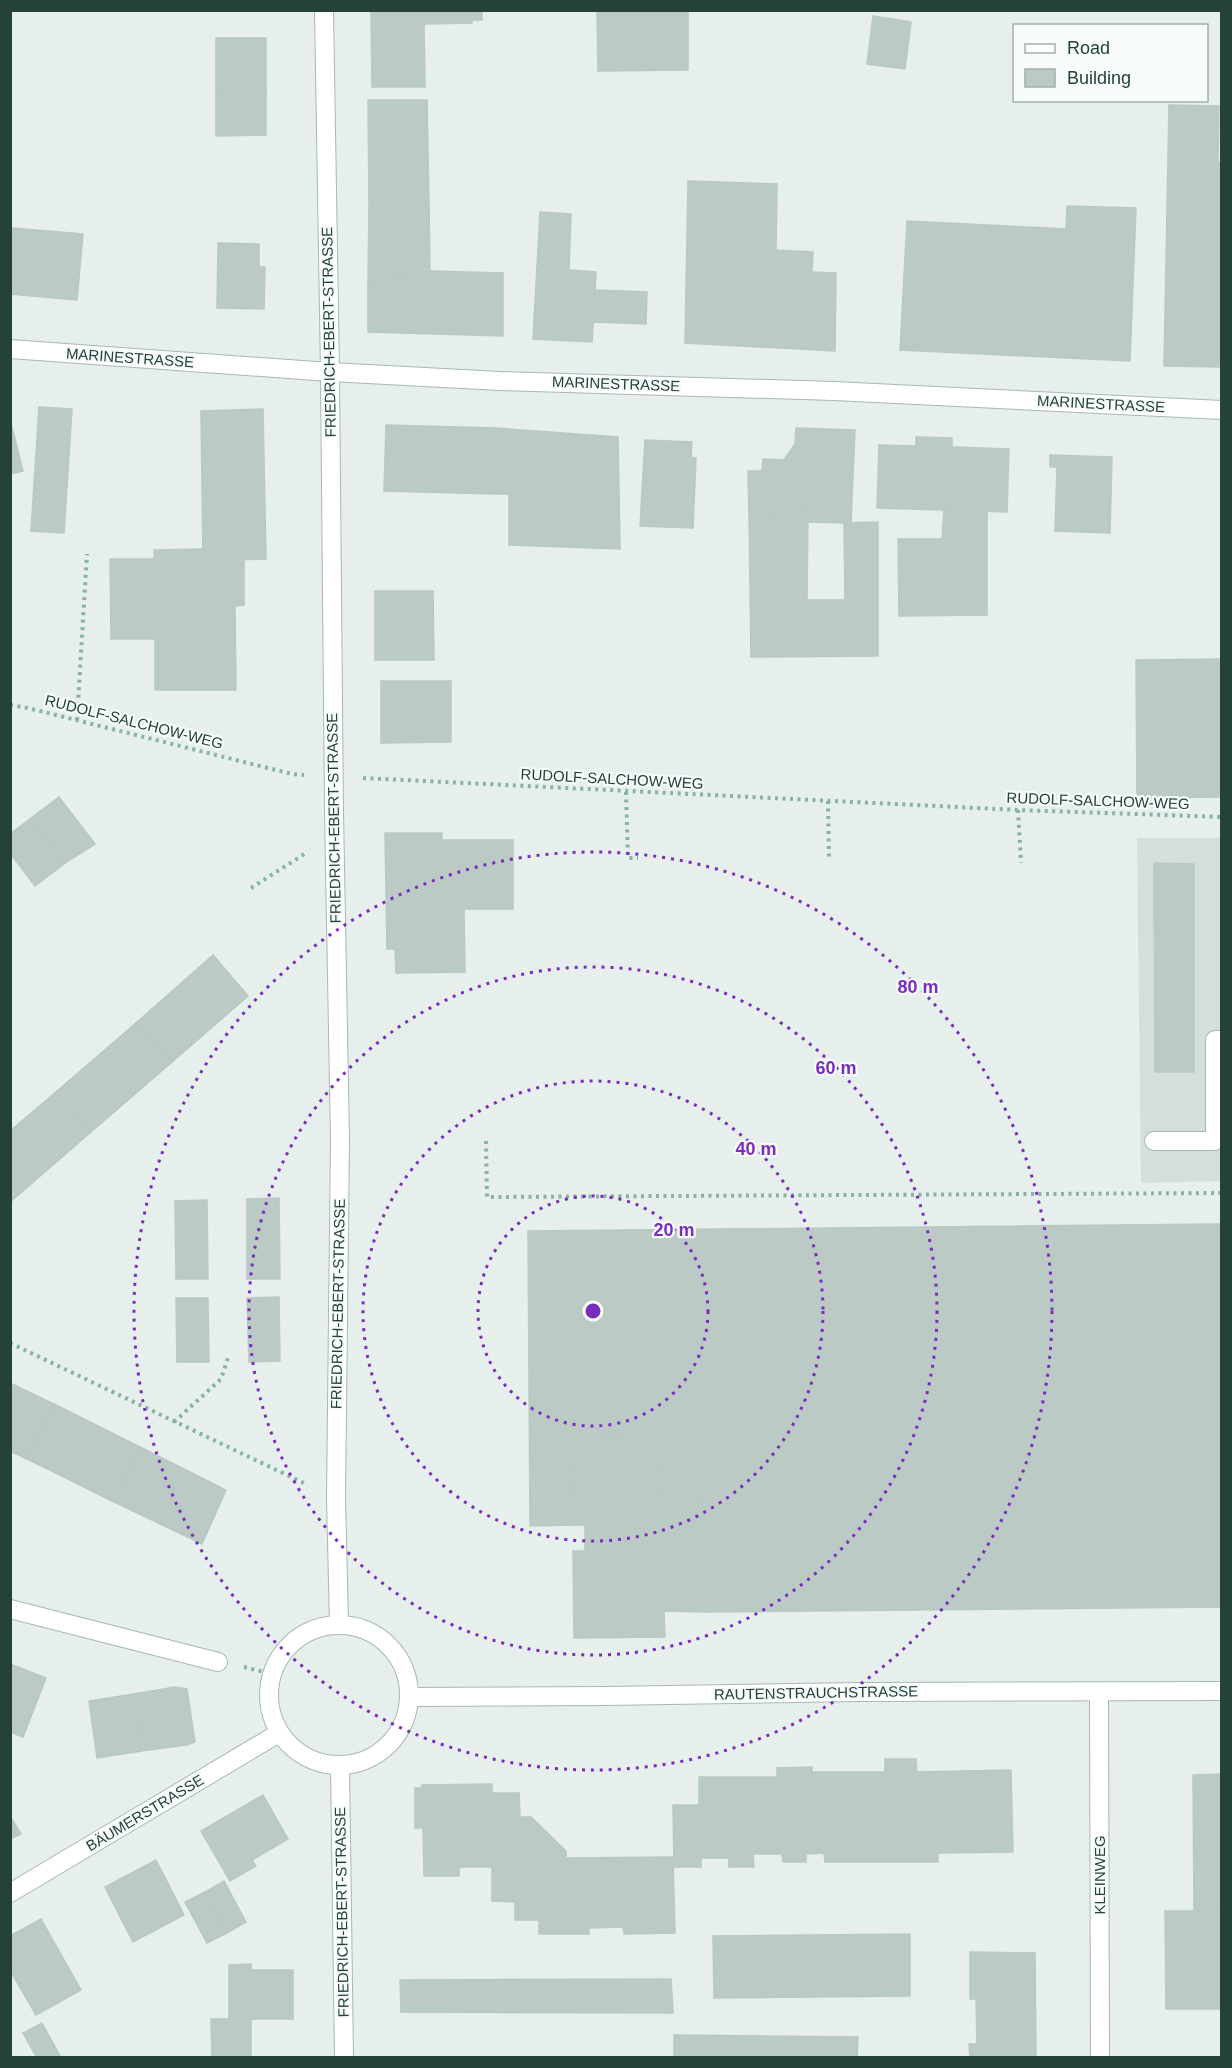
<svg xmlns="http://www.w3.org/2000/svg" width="1232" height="2068" font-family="Helvetica,sans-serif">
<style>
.built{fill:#d4dfda}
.building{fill:#bbcac4;stroke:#b8c9c2;stroke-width:1.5}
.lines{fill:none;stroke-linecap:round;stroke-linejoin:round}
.pedestrian-casing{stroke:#a8b8b2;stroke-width:20}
.minor-casing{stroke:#a8b8b2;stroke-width:20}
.path{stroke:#86b3a5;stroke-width:4;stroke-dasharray:3 4.5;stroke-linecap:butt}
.pedestrian{stroke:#fff;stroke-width:18}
.minor{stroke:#fff;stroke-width:18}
.ring{fill:none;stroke:#7b2cbf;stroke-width:3;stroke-dasharray:3 6}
.labels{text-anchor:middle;stroke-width:4.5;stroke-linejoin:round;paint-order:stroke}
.street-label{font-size:15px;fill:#24423a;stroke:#f7fbf9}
.centre{fill:#7b2cbf;stroke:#f7fbf9;stroke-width:3}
.ring-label{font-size:18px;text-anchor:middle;font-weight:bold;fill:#7b2cbf;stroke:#f7fbf9;stroke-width:4.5;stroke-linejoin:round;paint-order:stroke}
</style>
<rect width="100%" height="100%" fill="#e6efeb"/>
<!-- built -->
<path class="built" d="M1137,838H1221V1181L1141,1183Z"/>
<!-- building -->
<g class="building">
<path d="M371,10H482V20H472V23L424,24L425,87H372Z"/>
<path d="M597,10H688V70L598,71Z"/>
<path d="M873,16L911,22L905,69L867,64Z"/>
<rect x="216" y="38" width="50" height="51"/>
<path d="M216,89H266V135L216,136Z"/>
<path d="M368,100H427L429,204H369Z"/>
<path d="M1169,105L1219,106L1218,162H1222V367L1164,366Z"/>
<path d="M688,181L777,184L776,250L813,252L812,272L836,273L835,351L685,343Z"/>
<path d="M369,204H429L430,271L368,283Z"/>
<path d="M1067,206L1136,208L1130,361L900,350L907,221L1066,229Z"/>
<path d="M540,212L571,214L569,270L596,272L592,342L533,339Z"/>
<path d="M12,228L83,234L77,300L10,294Z"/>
<path d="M218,243L259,244V267H265L264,309L217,308Z"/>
<path d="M430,271L503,273V336L368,332V283Z"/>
<path d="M594,290L647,292L646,324L593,322Z"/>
<path d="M39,407L72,409L64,533L31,531Z"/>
<path d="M263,409L266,559L203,561L201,411Z"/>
<path d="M10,419L23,471L10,474Z"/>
<path d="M386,425L495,428L496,494L384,491Z"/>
<path d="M495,428L618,437L620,549L509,545V494H496Z"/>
<path d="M796,428L855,430L851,523L807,522L808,509L796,508L797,516L749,515L748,471H762L763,459L784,460L795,444Z"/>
<path d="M916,437L952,438V447L1009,449L1007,512L877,508L879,445L916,446Z"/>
<path d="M645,440L692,442L691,457L696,458L693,528L640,526Z"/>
<path d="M1050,455L1112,457L1110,533L1055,531L1057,467H1050Z"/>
<path d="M796,508L808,509L807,600H845L844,523L878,522V656L751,657L749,515L797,516Z"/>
<path d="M944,510L987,511V615L899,616L898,539H942Z"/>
<path d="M203,549V561H244V605L235,606L236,690H155V639H111L110,559H154V550Z"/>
<path d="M375,591H433L434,660H375Z"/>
<path d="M1222,659V797L1137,798L1136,660Z"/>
<path d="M381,681H451V742L381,743Z"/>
<path d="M59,797L95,844L65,863L30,819Z"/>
<path d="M30,819L65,863L35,886L10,853V834Z"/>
<path d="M385,833H442V840H513V909H464L465,972L396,973L395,949H387Z"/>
<path d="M1154,863L1194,864V1072H1155Z"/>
<path d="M213,955L248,996L172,1062L136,1023Z"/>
<path d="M136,1023L172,1062L91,1132L57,1091Z"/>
<path d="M57,1091L91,1132L10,1202V1131Z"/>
<path d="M279,1198L280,1279H247V1199Z"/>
<path d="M207,1200L208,1279H176L175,1201Z"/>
<path d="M1222,1224V1607L704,1612L703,1496H660L659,1437L571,1438L572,1525L530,1526L528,1231Z"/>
<path d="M279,1297L280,1361L249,1362L247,1298Z"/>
<path d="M176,1298H208L209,1362H177Z"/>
<path d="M10,1383L54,1404L27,1459L10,1451Z"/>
<path d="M54,1404L140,1447L114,1502L27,1459Z"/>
<path d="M659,1437L660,1496H703L704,1612L664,1611L665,1637L574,1638L573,1551H585V1525H572L571,1438Z"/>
<path d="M140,1447L226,1490L202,1544L114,1502Z"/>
<path d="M10,1664L46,1678L23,1737L10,1732Z"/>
<path d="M175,1687L187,1689L195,1742L187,1745L141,1751L133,1694Z"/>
<path d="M133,1694L141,1751L97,1758L89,1701Z"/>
<path d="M885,1759H916L917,1772L1011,1770L1013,1852L938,1853V1862H825L824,1853L806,1854V1862H783L782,1854H753L754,1867H729V1858H701V1867H674L673,1805H699V1777H777V1768L812,1767V1772H885Z"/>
<path d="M1222,1774V1911H1194L1193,1775Z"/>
<path d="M492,1784V1793H519L520,1817H531L566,1851V1858L673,1857L675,1933L624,1934L623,1927L589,1928V1934H539V1920H515V1902L492,1901V1867H459V1876H424L423,1828H415V1788H422V1785Z"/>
<path d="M263,1795L288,1839L252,1860L256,1866L230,1881L201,1831Z"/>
<path d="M10,1816L21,1834L10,1839Z"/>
<path d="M156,1860L184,1915L133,1942L105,1887Z"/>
<path d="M224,1881L246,1922L227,1933L205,1892Z"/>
<path d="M205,1892L227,1933L207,1943L185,1902Z"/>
<path d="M1165,1911H1222V2009H1166Z"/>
<path d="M41,1919L81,1990L36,2015L10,1970V1936Z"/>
<path d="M910,1934V1996L714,1998L713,1936Z"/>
<path d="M970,1952L1035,1953L1036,2058H970L969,2044H977L976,1999H970Z"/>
<path d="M251,1964V1970H293V2019H229V1965Z"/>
<path d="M671,1979L673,2013L401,2012L400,1980Z"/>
<path d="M211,2019H251V2058H212Z"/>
<path d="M42,2023L61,2058H37L23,2033Z"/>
<path d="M674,2035L858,2037L857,2058H674Z"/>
</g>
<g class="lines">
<defs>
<path id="pedestrian" d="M1154,1141H1215V1040H1222"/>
<g id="minor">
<path d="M324,10L330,372L334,812L340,1140L336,1498L339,1625"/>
<path d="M10,349L330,372L500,381L834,391L1222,410"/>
<path d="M10,1609L218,1662"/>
<circle cx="339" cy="1695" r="70"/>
<path d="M1099,1692L1100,2058"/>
<path d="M410,1697L606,1696L861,1692L1222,1691"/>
<path d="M340,1767L344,2058"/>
<path d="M10,1893L279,1733"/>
</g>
</defs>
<!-- pedestrian casing -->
<use href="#pedestrian" class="pedestrian-casing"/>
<!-- minor casing -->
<use href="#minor" class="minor-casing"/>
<!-- path -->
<g class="path">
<path d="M10,705L28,708L292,774L304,775"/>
<path d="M77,720L87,554"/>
<path d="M363,778L1018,810L1222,817"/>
<path d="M626,792L628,858H638"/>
<path d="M828,801L829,858"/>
<path d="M1018,810L1021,863"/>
<path d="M251,888L306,853"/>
<path d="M486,1141L487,1197L1222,1193"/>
<path d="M10,1343L308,1485"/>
<path d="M174,1422L221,1379L228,1358"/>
<path d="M244,1667L272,1674"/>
</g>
<!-- pedestrian -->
<use href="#pedestrian" class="pedestrian"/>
<!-- minor -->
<use href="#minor" class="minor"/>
</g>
<!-- distance rings -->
<g class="ring">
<circle cx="593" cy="1311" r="115"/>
<circle cx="593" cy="1311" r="230"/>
<circle cx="593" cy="1311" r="344"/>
<circle cx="593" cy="1311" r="459"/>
</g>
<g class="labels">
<!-- street labels -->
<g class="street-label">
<text transform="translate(329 332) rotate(-91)" y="5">FRIEDRICH-EBERT-STRASSE</text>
<text transform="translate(130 358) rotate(4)" y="5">MARINESTRASSE</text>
<text transform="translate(616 384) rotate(2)" y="5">MARINESTRASSE</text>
<text transform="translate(1101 404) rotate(3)" y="5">MARINESTRASSE</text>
<text transform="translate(134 722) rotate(14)" y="5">RUDOLF-SALCHOW-WEG</text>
<text transform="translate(612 779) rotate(3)" y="5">RUDOLF-SALCHOW-WEG</text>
<text transform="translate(1098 801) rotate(2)" y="5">RUDOLF-SALCHOW-WEG</text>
<text transform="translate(334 818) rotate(-91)" y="5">FRIEDRICH-EBERT-STRASSE</text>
<text transform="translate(338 1304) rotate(-89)" y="5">FRIEDRICH-EBERT-STRASSE</text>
<text transform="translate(816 1693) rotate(-1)" y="5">RAUTENSTRAUCHSTRASSE</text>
<text transform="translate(145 1813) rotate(-31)" y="5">BÄUMERSTRASSE</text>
<text transform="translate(1100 1875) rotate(-90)" y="5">KLEINWEG</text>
<text transform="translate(342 1912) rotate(-91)" y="5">FRIEDRICH-EBERT-STRASSE</text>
</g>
</g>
<circle cx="593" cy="1311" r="9" class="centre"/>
<g class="ring-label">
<text x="918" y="993">80 m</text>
<text x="836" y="1074">60 m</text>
<text x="756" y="1155">40 m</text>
<text x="674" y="1236">20 m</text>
</g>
<!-- border -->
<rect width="1232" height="2068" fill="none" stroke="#24423a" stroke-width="24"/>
<!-- legend -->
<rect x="1013" y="24" width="195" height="78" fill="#f7fbf9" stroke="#a3b1ad" stroke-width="1.5"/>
<rect x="1025" y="44" width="30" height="9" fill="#ffffff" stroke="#a3b1ad" stroke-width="1.5"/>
<text x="1067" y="54" font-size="18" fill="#24423a">Road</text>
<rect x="1025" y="69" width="30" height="18" fill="#bbcac4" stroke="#a3b1ad" stroke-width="1.5"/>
<text x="1067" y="84" font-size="18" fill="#24423a">Building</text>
</svg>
